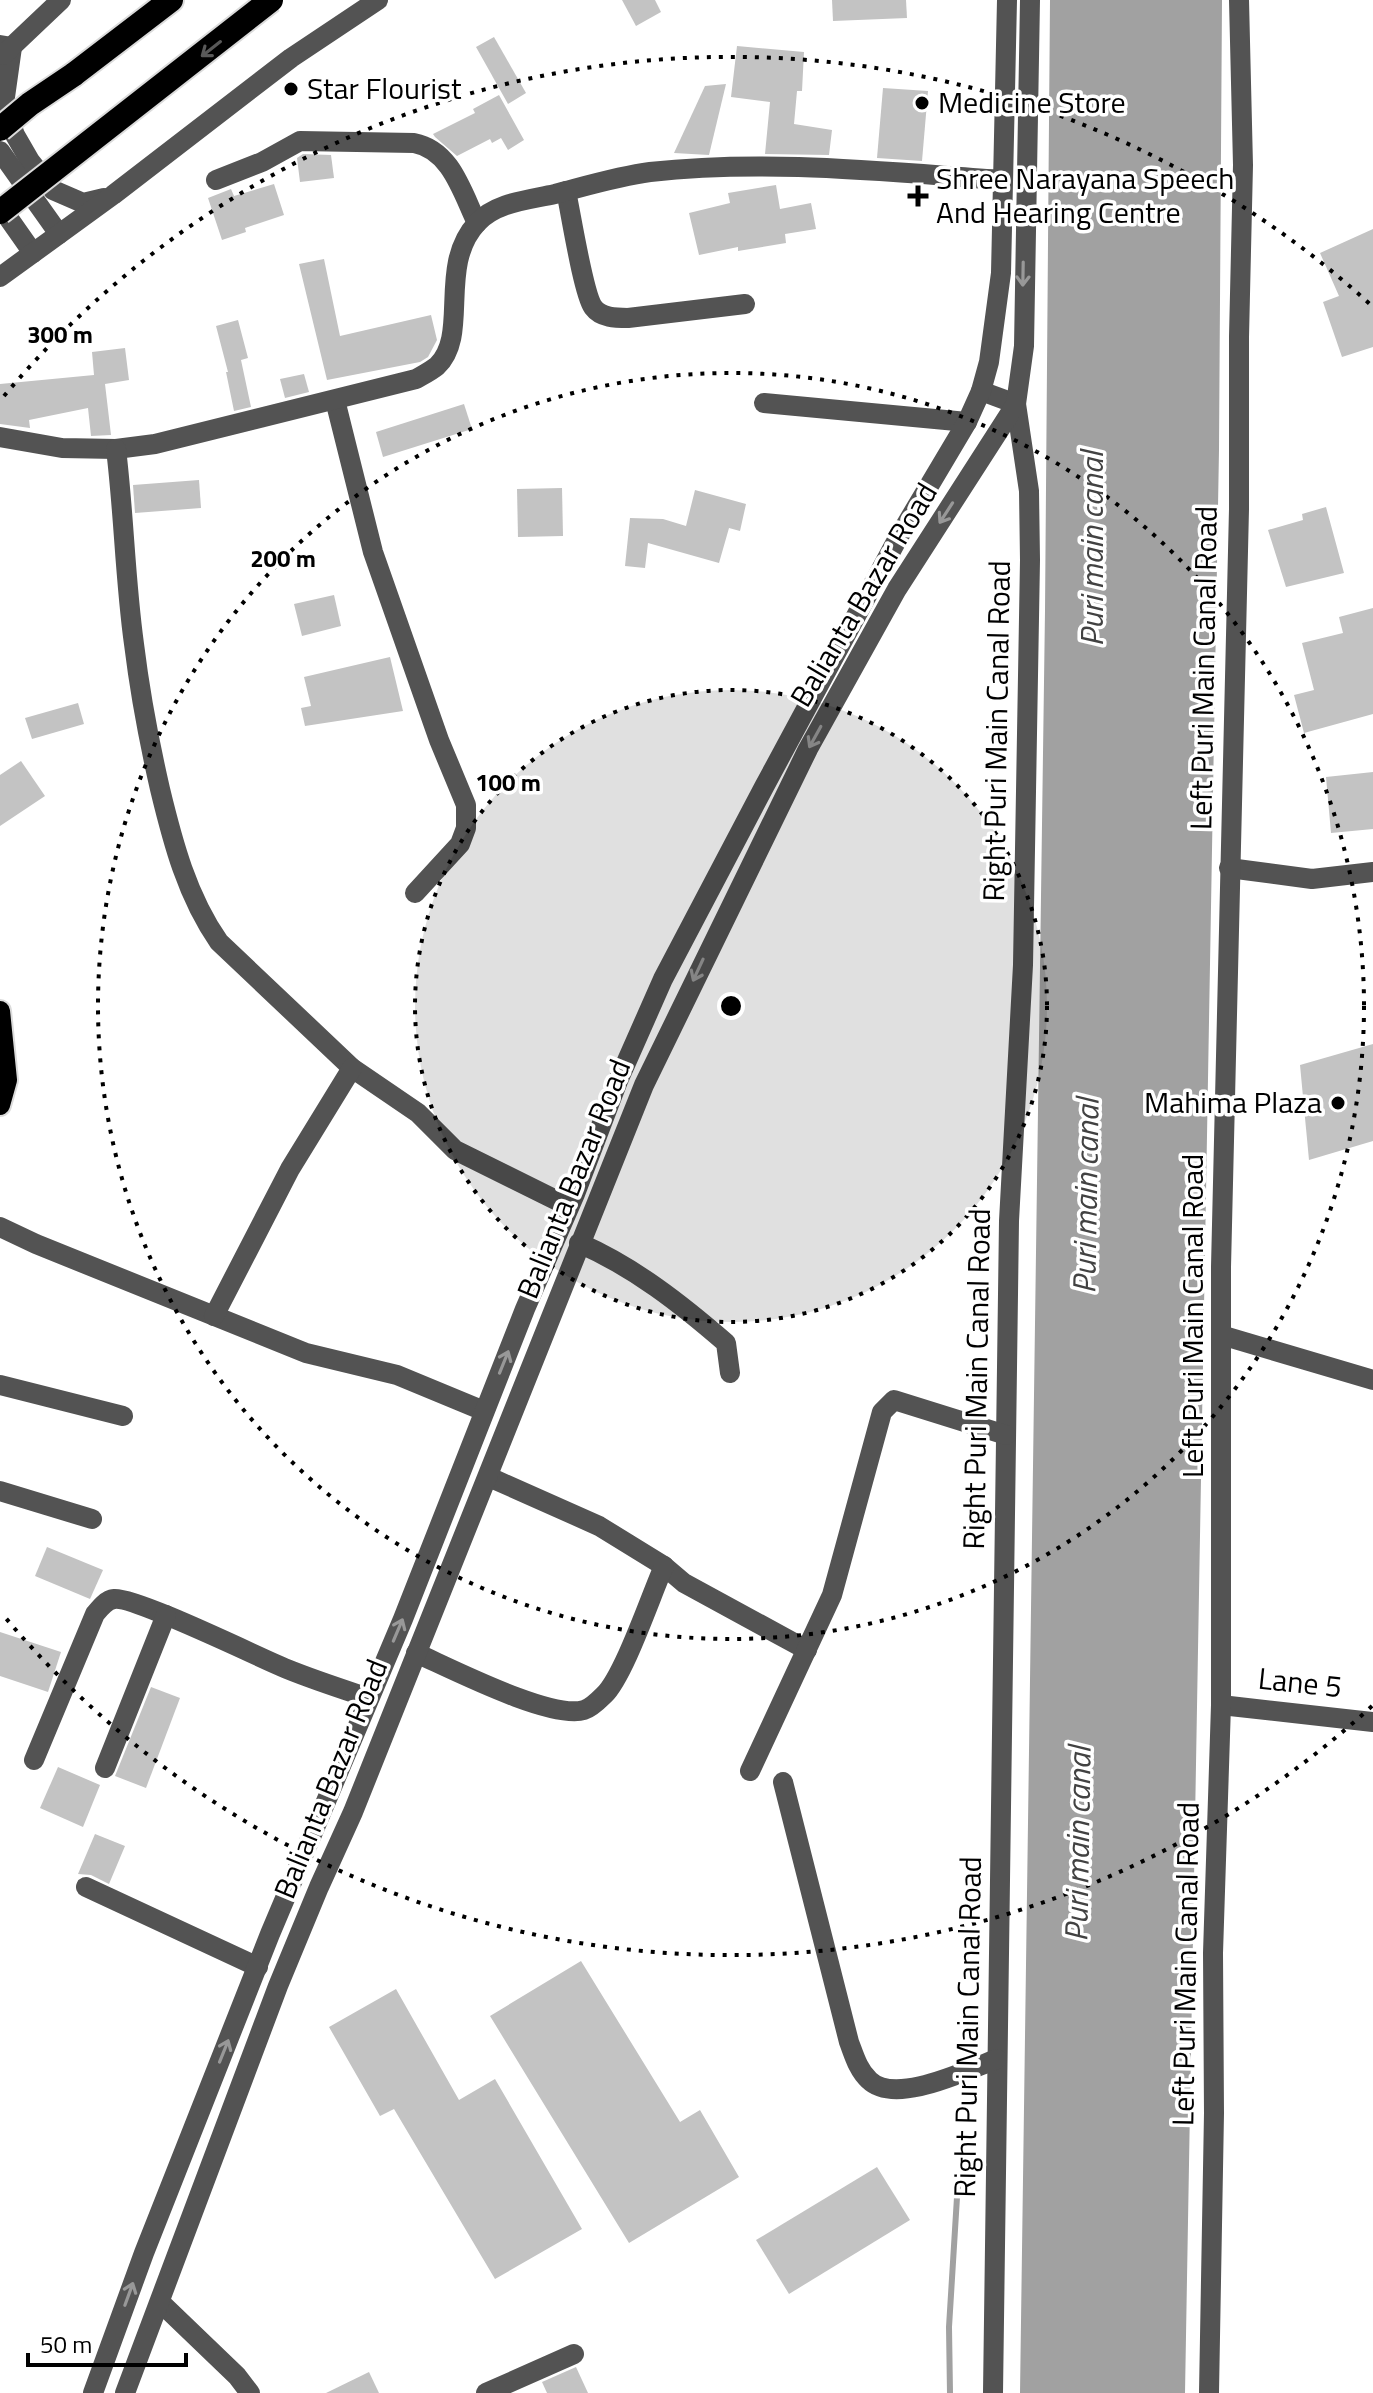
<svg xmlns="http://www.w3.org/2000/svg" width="1373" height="2393" font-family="'Titillium Web',sans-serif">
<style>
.water{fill:#a1a1a1}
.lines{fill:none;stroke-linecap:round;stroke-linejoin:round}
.stream{stroke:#a1a1a1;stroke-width:6}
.building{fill:#c3c3c3}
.major-casing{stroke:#dbdbdb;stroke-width:24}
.highway-casing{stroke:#dbdbdb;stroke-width:28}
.minor{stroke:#535353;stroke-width:20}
.major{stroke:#000;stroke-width:20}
.highway{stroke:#000;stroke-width:24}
.highway-bridge-casing{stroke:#dbdbdb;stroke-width:28;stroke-linecap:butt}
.highway-bridge{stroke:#000;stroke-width:24}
.oneway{stroke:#595959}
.oneway2{stroke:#989898}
.ring{fill:none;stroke:#000;stroke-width:4;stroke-dasharray:4 8}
.poi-dot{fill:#000;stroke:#fff;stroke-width:3}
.labels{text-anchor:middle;stroke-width:7;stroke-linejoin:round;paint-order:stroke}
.poi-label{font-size:30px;fill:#000;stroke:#fff;text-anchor:start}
.street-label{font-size:30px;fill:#000;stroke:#fff}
.water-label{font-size:32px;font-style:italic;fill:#424242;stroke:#fff}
.centre{fill:#000;stroke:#fff;stroke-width:4}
.ring-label{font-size:24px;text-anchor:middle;font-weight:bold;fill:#000;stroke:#fff;stroke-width:7;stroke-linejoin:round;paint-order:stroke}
</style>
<rect width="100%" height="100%" fill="#fff"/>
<!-- water -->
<path class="water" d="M1050,0H1222L1219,450L1185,2393H1020L1045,611Z"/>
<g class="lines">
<!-- stream -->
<path class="stream" d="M950,2393L949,2327L958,2181"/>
</g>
<!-- building -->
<g class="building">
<path d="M622,0H655L661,12L636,26Z"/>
<path d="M832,0H906L907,18L833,21Z"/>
<path d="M494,37L526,93L508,104L476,47Z"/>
<path d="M737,46L804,52L802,91H797L794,124L832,130L829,155L765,154L770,102L731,97Z"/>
<path d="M726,84L709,155L674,153L705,86Z"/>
<path d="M883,88L928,91L922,161L877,158Z"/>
<path d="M499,95L524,140L508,150L501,138L492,143L490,139L457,156L435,137L433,134L475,113L473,109Z"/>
<path d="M303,154L331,155L334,178L300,182L297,158Z"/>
<path d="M274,184L284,215L245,228L246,232L222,240L208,198L231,189L234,196Z"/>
<path d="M776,185L780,209L811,203L816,229L785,234L786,243L738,251V247L699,255L689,213L730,203L728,193Z"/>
<path d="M1373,229V347L1342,357L1323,302L1339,296L1320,253Z"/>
<path d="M324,259L340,336L431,315L437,340L428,357L420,362L327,380L299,264Z"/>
<path d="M238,320L248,358L241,360L251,407L234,411L226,372H228L216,326Z"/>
<path d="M125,348L129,380L105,384L111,435L91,436L88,408L29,420L30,428L0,424V384L94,375L92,352Z"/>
<path d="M304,374L309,392L285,398L280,379Z"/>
<path d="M464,404L472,429L383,457L376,432Z"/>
<path d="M199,480L201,508L135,513L133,485Z"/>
<path d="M562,488L563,536L518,537L517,489Z"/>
<path d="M695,490L746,504L740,531L729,528L719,563L648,543L645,568L625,566L630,518L663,519L686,526Z"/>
<path d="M1326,507L1344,573L1286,587L1268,530L1303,520L1302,514Z"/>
<path d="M334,595L341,626L302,636L294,604Z"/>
<path d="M1373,608V714L1304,733L1294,695L1314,690L1302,643L1343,633L1339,617Z"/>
<path d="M390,657L403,711L305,726L301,708L311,706L304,677Z"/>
<path d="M78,703L84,724L32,739L25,718Z"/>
<path d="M21,761L45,796L0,826V775Z"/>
<path d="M1373,772V829L1331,833L1326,777Z"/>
<path d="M1373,1044V1141L1309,1160L1300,1065Z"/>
<path d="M47,1547L103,1570L90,1599L35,1576Z"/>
<path d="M0,1632L61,1652L48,1692L0,1676Z"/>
<path d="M151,1687L180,1698L146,1788L115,1776Z"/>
<path d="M58,1767L100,1785L83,1827L40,1808Z"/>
<path d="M95,1834L125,1846L109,1884L91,1875L78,1874Z"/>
<path d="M581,1961L680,2122L700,2110L739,2177L629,2243L490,2016Z"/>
<path d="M396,1989L459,2100L495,2079L582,2229L495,2279L394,2109L380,2116L329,2027Z"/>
<path d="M877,2167L910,2220L789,2294L756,2240Z"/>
<path d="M576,2367L588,2393H547L542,2382Z"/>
<path d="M369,2372L379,2393H326Z"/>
</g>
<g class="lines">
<defs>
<path id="major" d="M0,1011L7,1080L0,1105"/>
<path id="highway" d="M73,75L171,0"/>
</defs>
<!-- major casing -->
<use href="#major" class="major-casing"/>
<!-- highway casing -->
<use href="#highway" class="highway-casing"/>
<!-- minor -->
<g class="minor">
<path d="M0,45L12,47L4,104L15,135L30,161L53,190L83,203L104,198"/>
<path d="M3,55L61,0"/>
<path d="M0,151L59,234"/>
<path d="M216,180L262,162L300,141L414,143C451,150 462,192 477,223"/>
<path d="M566,191C571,214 583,292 593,307C601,318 616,318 628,318L745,304"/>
<path d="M0,206L33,253"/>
<path d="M0,277L113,195L291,58L378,0"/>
<path d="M981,391L1016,404L1029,491L1030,560L1023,965L1009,1221L993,2393"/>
<path d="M335,400L373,552L439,740L466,805V828L460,844L415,893"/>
<path d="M764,403L967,422"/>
<path d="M0,437L62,448L116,449L155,444L416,379C423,375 431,371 437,366C470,335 437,266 477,223C496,202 529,200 555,194C586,186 619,176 650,172C768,159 886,172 1003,180"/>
<path d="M116,449C124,514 125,579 134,644C140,693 149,741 160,789C173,843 187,896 219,942L352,1068L418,1113L455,1150L568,1206"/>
<path d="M1229,868L1312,879L1373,872"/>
<path d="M0,1227L36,1244L306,1353L397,1375L484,1411"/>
<path d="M579,1243C634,1267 681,1304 726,1343L730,1373"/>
<path d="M214,1316L290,1169L352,1068"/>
<path d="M1221,1335L1373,1380"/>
<path d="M0,1385L123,1416"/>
<path d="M489,1477L599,1526L664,1566L684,1583L807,1650"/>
<path d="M0,1491L92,1519"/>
<path d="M416,1653C450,1668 551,1720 584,1710C591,1708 599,1700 604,1695C624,1676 651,1595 664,1566"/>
<path d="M1221,1705L1373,1722"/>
<path d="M34,1760L95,1614C100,1608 106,1600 114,1599C134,1596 260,1658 287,1669C314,1680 342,1689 369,1698"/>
<path d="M105,1768L166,1615"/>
<path d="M750,1771L832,1595L882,1412L894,1400L1006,1435"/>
<path d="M783,1782L849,2042C854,2055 858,2070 869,2080C895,2106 967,2070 997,2059"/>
<path d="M86,1887L258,1967"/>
<path d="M161,2303L237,2376L250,2393"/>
<path d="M93,2393L144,2253L270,1934L403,1619L525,1309L575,1194L618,1081L663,979L764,787L898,538L967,422L981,391L989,362L1001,273L1007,0"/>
<path d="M125,2393L278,1986L319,1887L353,1812L644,1085L808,749L897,589L1016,404L1024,346L1030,0"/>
<path d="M486,2393L574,2354"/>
<path d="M1209,2393L1214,2113L1213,1953L1221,1705V1267L1239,509V337L1243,165L1239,0"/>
</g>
<!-- major -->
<use href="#major" class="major"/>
<!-- highway -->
<use href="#highway" class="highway"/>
<defs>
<g id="highway-bridge">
<path d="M0,129L30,104L73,75"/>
<path d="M0,212L271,0"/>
</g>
</defs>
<!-- highway-bridge casing -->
<use href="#highway-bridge" class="highway-bridge-casing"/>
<!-- highway-bridge -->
<use href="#highway-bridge" class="highway-bridge"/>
</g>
<!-- one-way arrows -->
<defs><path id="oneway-shaft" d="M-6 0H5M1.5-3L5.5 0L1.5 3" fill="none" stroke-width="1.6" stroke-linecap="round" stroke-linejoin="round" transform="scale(2)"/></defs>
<use class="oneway" href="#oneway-shaft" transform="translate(211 49) rotate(142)"/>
<g class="oneway2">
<use href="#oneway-shaft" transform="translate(1023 274) rotate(91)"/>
<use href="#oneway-shaft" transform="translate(946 513) rotate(123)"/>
<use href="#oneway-shaft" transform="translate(815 737) rotate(119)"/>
<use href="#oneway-shaft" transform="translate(698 970) rotate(115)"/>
<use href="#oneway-shaft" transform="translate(504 1362) rotate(-68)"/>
<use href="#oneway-shaft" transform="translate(398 1630) rotate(-67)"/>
<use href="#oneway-shaft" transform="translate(224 2051) rotate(-68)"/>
<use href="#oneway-shaft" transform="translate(129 2294) rotate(-70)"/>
</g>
<!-- distance rings -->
<circle cx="731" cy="1006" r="316" fill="#000" fill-opacity=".12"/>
<g class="ring">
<circle cx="731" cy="1006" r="316"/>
<circle cx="731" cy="1006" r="633"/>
<path d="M1372 1706A949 949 0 0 1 4 1616M4 396A949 949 0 0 1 1372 306"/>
</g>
<!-- markers -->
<g class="poi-dot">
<circle cx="291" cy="89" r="8"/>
<circle cx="922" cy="103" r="8"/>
<path d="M914 184h8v8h8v8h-8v8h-8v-8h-8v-8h8z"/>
<circle cx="1338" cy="1103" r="8"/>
</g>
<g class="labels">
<!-- poi labels -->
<g class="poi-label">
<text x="307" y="99">Star Flourist</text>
<text x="938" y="113">Medicine Store</text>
<text x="936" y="189">Shree Narayana Speech<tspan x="936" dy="34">And Hearing Centre</tspan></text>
<text x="1322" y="1113" text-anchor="end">Mahima Plaza</text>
</g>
<!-- street labels -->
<g class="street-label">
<text transform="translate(864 595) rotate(-59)" y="10">Balianta Bazar Road</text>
<text transform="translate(1204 668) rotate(-89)" y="10">Left Puri Main Canal Road</text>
<text transform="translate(997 731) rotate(-89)" y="10">Right Puri Main Canal Road</text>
<text transform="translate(574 1179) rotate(-68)" y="10">Balianta Bazar Road</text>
<text transform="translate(1193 1316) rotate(-90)" y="10">Left Puri Main Canal Road</text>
<text transform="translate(977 1379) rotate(-89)" y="10">Right Puri Main Canal Road</text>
<text transform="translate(1300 1683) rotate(6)" y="10">Lane 5</text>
<text transform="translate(331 1779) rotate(-68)" y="10">Balianta Bazar Road</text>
<text transform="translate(1186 1964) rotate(-89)" y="10">Left Puri Main Canal Road</text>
<text transform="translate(968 2027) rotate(-89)" y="10">Right Puri Main Canal Road</text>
</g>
<!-- water labels -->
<g class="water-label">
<text transform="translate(1092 549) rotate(-90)" y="11">Puri main canal</text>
<text transform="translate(1086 1196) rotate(-89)" y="11">Puri main canal</text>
<text transform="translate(1078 1844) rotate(-89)" y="11">Puri main canal</text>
</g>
</g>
<circle cx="731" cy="1006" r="12" class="centre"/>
<g class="ring-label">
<text x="60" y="343">300 m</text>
<text x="283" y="567">200 m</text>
<text x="508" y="791">100 m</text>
</g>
<!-- scale -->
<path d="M28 2353v12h158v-12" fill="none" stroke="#000000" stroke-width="4"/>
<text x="40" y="2353" font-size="24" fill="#000000" stroke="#ffffff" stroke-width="6" paint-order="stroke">50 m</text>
</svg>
